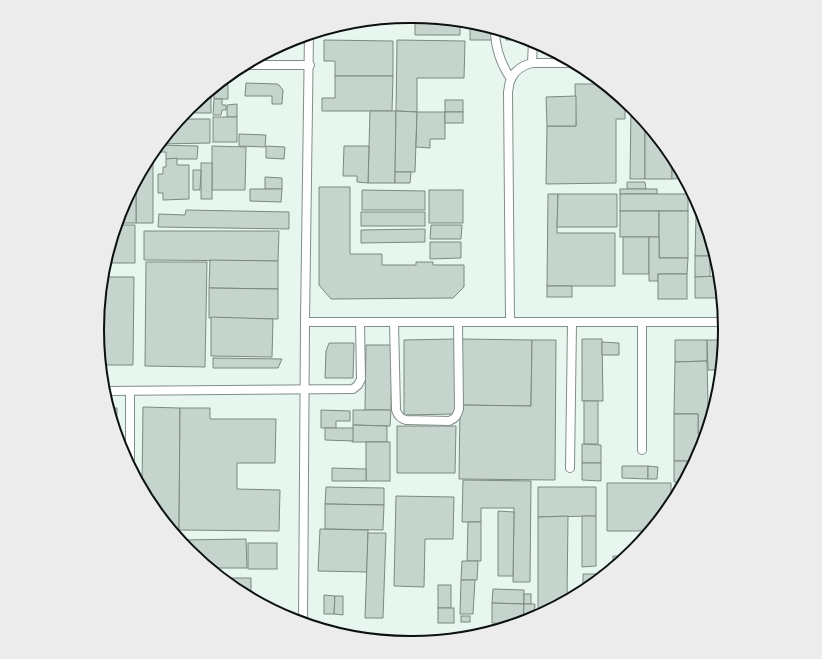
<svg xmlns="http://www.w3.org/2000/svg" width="822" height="659" font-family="'Roboto Serif',serif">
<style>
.building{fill:#c5d5cd;stroke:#7a8981}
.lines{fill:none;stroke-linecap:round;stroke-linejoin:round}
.service-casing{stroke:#808e87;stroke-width:10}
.service{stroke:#fff;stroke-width:8}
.rim{fill:none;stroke:#0c110f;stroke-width:2}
</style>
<rect width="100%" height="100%" fill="#e7f7ef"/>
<!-- building -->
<g class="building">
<path d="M415,16L460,21V35H415Z"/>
<path d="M470,22L494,29V40H470Z"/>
<path d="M506,32L529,39V40H506Z"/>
<path d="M324,40L393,41V76H335V61H324Z"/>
<path d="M397,40L465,41L464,78H417V112L396,111Z"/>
<path d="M335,76H393L392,111H322V98H335Z"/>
<path d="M246,83L277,84L279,85L283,90L282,104H272V96H245Z"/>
<path d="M575,84H604L625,102V119H616V183L546,184L547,126H576Z"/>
<path d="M218,85H228V99H214V88Z"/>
<path d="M205,95H211V113H185L189,108Z"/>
<path d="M576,96V126H547L546,97Z"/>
<path d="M214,99H222V105H226V110H222L221,115H213Z"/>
<rect x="445" y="100" width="18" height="12"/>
<path d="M237,104V117H227V105Z"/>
<path d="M631,107L645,123V179H630Z"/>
<path d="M370,111H396L395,183H368Z"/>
<path d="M396,111L417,112L415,172H395Z"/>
<path d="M417,112H445V139H430V148L416,147Z"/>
<rect x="445" y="112" width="18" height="11"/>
<rect x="213" y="117" width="24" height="25"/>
<path d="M180,119H210V143L160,144Z"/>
<path d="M645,123L672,157V179H645Z"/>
<path d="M239,134L266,135L265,147L239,146Z"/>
<path d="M159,145L198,146L197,159H166V152H153Z"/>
<path d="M212,146L246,147L245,190H212Z"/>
<path d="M266,146L285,147L284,159L266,158Z"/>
<path d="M344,146H369L368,183L357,182V176H343Z"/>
<path d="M153,153V223H136V182Z"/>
<path d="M672,157L684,178L672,179Z"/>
<path d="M177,158V165H189V199L163,200V193H158V174H163V167H166V159Z"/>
<rect x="201" y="163" width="11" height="36"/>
<path d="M193,170H201L200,190H193Z"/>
<path d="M395,172H411L410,183H395Z"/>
<path d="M265,177L282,178V189H265Z"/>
<path d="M136,182V223H117L121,209Z"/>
<path d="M627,182H645L646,189H627Z"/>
<path d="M319,187H350V254H382V265H416V262H433V265H464V287L453,298L331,299L319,285Z"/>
<path d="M250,189H282L281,202L250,201Z"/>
<rect x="620" y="189" width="37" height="5"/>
<path d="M362,190L425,191V210H362Z"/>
<rect x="429" y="190" width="34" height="33"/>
<path d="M548,194H558L557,233H615V286H547Z"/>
<path d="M558,194H617V227H557Z"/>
<rect x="620" y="194" width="68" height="17"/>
<path d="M696,202L701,210L703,217H696Z"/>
<path d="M186,210L289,212V229L158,227L159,214L185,215Z"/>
<rect x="620" y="211" width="39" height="26"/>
<rect x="659" y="211" width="29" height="47"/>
<rect x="361" y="212" width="64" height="14"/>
<path d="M696,217H703L715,256H695Z"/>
<path d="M117,225H135V263H105Z"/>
<path d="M431,225H462L461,239H430Z"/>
<path d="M425,229V242L361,243V230Z"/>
<path d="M144,231H279L278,261L144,260Z"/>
<rect x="623" y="237" width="26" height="37"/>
<path d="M649,237H659V258H688L687,274H658V281H649Z"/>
<path d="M430,242H461V258L430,259Z"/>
<rect x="695" y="256" width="15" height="21"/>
<path d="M210,260L278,261V289L209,288Z"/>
<path d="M146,262H207L205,367L145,366Z"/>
<rect x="658" y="274" width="29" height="25"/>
<path d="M719,276L721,298H695V277Z"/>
<path d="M103,277H134L133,365H101L98,329Z"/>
<rect x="547" y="286" width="25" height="11"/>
<path d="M209,288L278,289V319L209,318Z"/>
<path d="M211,317L273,319L272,357L211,356Z"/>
<path d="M455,339V414L404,415V340Z"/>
<path d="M461,339L532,340L531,406L460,405Z"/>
<path d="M582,339H602L603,401H582Z"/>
<path d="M532,340H556L555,480L459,479L460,405L531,406Z"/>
<path d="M675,340H707V361L675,362Z"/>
<path d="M707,340H723L721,364H720V370H708Z"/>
<path d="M602,342L619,343V355H602Z"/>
<path d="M329,343H354L353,378H325L326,351Z"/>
<path d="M366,345H392L391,410H365Z"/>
<path d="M213,358L282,359L278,368H213Z"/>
<path d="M707,361L708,405H714L705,434H698V414H674L675,362Z"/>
<rect x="584" y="401" width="14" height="43"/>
<path d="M143,407L180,408L179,530H172L150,503L142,489Z"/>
<path d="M109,408H117V434Z"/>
<path d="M180,408H210V419H276L275,463H237V489L280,490L279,531L179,530Z"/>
<path d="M321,410L350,411V421H336V428H321Z"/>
<path d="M353,410H391L390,426L353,425Z"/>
<path d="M674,414H698V434H705L701,450L695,461H674Z"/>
<path d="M353,425L387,426V442H352Z"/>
<path d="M397,426H456L455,473H397Z"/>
<path d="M325,428H353V441L325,440Z"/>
<rect x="366" y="442" width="24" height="39"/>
<path d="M582,444L601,445V463H582Z"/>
<path d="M674,461H687V475L683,482H674Z"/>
<path d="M582,463H601V481L582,480Z"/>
<path d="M622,466H648V479L622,478Z"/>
<path d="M648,466L658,467L657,479H648Z"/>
<path d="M332,468L366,469V481H332Z"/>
<path d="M463,480L531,481L530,582H513L514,508H481V522H462Z"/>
<path d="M607,483H671V505L649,531H607Z"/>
<path d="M326,487L384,488V505L325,504Z"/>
<path d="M538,487H596V516L538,517Z"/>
<path d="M396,496L454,497L453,539H425L424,587L394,586Z"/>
<path d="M325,504L384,505L383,530L325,529Z"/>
<path d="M498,511L514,512L513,576H498Z"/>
<path d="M568,516L567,600L538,616V517Z"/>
<path d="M582,516H596V566L582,567Z"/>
<path d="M468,522H481V561H467Z"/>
<path d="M320,529L368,530L367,572L318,571Z"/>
<path d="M368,533H386L383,618H365Z"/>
<path d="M246,539L247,568H210L189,551L180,540Z"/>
<rect x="248" y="543" width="29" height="26"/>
<path d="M613,556H627L613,567Z"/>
<path d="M462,561H478L477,580H461Z"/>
<path d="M583,574H605L583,592Z"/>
<path d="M222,578H251V598L237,590Z"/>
<path d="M461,580H475L473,614H460Z"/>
<rect x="438" y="585" width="13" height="23"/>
<path d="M493,589L524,590V604L492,603Z"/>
<rect x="524" y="594" width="7" height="10"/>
<path d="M324,595L335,596L334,614H324Z"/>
<path d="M335,596H343V615L334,614Z"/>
<path d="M492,603L524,604L523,622L515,624L492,623Z"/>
<path d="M524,604H535L534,617L523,622Z"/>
<rect x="438" y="608" width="16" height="15"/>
<rect x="461" y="616" width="9" height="6"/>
</g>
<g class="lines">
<defs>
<g id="service">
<path d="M495,29C495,48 500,63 511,79"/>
<path d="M532,63L533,41"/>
<path d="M245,65H310"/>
<path d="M305,322H724"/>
<path d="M394,322L396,410C398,416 401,419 406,420L449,421C455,419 457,416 459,409L458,322"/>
<path d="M510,322L508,92C509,88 509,82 511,79C515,70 524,65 532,63H574"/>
<path d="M642,322V450"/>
<path d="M104,391L353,389L358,385L361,379L360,322"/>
<path d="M130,465V391"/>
<path d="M570,468L572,322"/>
<path d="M303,623L305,322L309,34"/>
</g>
</defs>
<!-- service casing -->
<use href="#service" class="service-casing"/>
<!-- service -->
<use href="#service" class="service"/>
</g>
<!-- crop -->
<path d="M0 0H822V659H0ZM410 23H412A306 306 0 0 1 718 329V330A306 306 0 0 1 412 636H410A306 306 0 0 1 104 330V329A306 306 0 0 1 410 23Z" fill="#ececec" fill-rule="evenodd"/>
<path class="rim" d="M410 23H412A306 306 0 0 1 718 329V330A306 306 0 0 1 412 636H410A306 306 0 0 1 104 330V329A306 306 0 0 1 410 23Z"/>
</svg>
